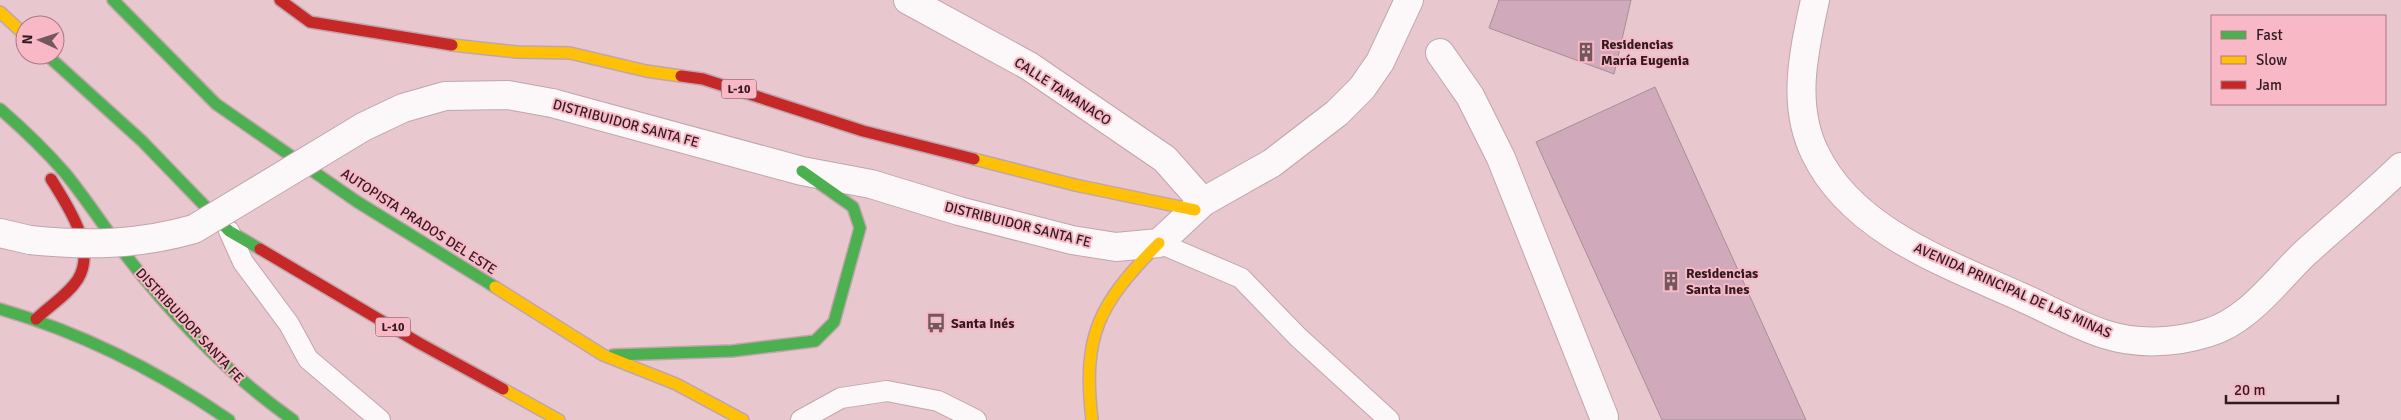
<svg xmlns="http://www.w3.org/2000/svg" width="2401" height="420" font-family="Signika,sans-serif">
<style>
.building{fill:#d0aabb;stroke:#a68e96}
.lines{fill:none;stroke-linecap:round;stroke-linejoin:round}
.lane-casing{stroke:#c0a6ac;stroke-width:22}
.street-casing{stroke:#c0a6ac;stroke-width:30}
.fast-casing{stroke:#c0a6ac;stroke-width:14}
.slow-casing{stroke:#c0a6ac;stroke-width:14}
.jam-casing{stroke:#c0a6ac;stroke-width:14}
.lane{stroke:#fcf7f8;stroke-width:20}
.street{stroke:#fcf7f8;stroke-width:28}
.fast{stroke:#4caf50;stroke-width:11}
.slow{stroke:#ffc107;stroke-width:11}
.jam{stroke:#c62828;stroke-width:11}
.street-bridge-casing{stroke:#c0a6ac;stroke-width:30;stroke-linecap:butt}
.street-bridge{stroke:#fcf7f8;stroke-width:28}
.labels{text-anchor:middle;stroke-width:4;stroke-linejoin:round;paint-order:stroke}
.shield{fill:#f8b8c6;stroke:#6d4a52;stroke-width:1}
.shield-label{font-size:12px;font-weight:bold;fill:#321b20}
.poi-label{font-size:14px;font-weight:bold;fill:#321b20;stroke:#f8b8c6;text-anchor:start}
.street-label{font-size:14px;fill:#321b20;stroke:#f8b8c6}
</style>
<rect width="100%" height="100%" fill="#e9c7ce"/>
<!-- building -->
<g class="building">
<path d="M1499,0H1631L1614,74L1489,28Z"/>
<path d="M1655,87L1806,420H1662L1536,142Z"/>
</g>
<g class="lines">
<defs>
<g id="lane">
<path d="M229,231L243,262L289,324L308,359L380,420"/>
<path d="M1159,243L1241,278L1298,337L1389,420"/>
<path d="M801,420L841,398L887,391L938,401L976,420"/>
</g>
<g id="street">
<path d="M908,0L1029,66L1165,159L1203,202"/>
<path d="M1815,0C1804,51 1791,104 1815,153C1852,231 1948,264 2021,297C2048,309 2076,325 2104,334C2137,345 2175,343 2207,333C2247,322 2275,282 2304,254C2336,225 2370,197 2401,167"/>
<path d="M1440,53L1470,96L1501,158L1604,417"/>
<path d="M552,103L802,171L871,184L959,211L1072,240L1116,247L1159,243L1203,202L1272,163L1337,113L1362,88L1380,62L1409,0"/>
<path d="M0,233L30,240"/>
</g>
<g id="fast">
<path d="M113,0L216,104L356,201L495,287"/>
<path d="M47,55L142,141L229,231L260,249"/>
<path d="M0,109C23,129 45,150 65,173C87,200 106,230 128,258C176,320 229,375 293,420"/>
<path d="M0,309C83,333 158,371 229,420"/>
<path d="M613,355L732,351L815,341L834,322L860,228L853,207L802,171"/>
</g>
<g id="slow">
<path d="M0,12L25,35"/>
<path d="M452,45L517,52L570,53L646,71L681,76"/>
<path d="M974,159L1075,185L1195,210"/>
<path d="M495,287L603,355L676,384L743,420"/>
<path d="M503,389L559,420"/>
<path d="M1092,420C1082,334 1099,304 1159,243"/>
</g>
<g id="jam">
<path d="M280,0L310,22L452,45"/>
<path d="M681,76L703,79L863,131L974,159"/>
<path d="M260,249L419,343L503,389"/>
<path d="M36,319C49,306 68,295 78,279C97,248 67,205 51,179"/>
</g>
</defs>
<!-- lane casing -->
<use href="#lane" class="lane-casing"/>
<!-- street casing -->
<use href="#street" class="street-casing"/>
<!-- fast casing -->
<use href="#fast" class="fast-casing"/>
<!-- slow casing -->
<use href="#slow" class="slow-casing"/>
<!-- jam casing -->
<use href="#jam" class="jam-casing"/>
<!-- lane -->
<use href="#lane" class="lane"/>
<!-- street -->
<use href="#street" class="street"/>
<!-- fast -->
<use href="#fast" class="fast"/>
<!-- slow -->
<use href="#slow" class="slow"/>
<!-- jam -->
<use href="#jam" class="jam"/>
<defs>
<path id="street-bridge" d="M30,240C87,246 138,245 194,229L363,127L403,108L445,96L508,95L552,103"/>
</defs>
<!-- street-bridge casing -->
<use href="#street-bridge" class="street-bridge-casing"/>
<!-- street-bridge -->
<use href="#street-bridge" class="street-bridge"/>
</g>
<!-- icons -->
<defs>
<symbol id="building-bare" viewBox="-9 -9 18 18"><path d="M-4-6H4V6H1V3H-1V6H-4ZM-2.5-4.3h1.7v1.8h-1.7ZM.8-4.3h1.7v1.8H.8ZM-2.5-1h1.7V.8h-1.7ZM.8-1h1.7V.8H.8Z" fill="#72575d" stroke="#f8b8c6" stroke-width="2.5" paint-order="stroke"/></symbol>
<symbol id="bus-bare" viewBox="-9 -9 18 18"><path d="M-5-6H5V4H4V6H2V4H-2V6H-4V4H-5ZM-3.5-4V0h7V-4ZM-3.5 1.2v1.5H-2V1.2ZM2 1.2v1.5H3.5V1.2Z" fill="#72575d" stroke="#f8b8c6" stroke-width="2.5" paint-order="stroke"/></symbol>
</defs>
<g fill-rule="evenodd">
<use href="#building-bare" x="1572" y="38" width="28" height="28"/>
<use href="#building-bare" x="1657" y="267" width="28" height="28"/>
<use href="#bus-bare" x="922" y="309" width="28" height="28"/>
</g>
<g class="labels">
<!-- shield labels -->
<g class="shield">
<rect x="721.5" y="79.5" width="35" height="19" rx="4"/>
<rect x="375.5" y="317.5" width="35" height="19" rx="4"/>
</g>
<g class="shield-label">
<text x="739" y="93">L-10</text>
<text x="393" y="331">L-10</text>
</g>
<!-- poi labels -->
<g class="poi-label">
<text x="1601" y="49">Residencias<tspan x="1601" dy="16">María Eugenia</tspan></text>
<text x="1686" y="278">Residencias<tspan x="1686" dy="16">Santa Ines</tspan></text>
<text x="951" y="328">Santa Inés</text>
</g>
<!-- street labels -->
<g class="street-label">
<text transform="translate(1063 91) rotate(33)" y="5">CALLE TAMANACO</text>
<text transform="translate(626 123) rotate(15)" y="5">DISTRIBUIDOR SANTA FE</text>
<text transform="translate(419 221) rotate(33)" y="5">AUTOPISTA PRADOS DEL ESTE</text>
<text transform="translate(1018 224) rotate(14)" y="5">DISTRIBUIDOR SANTA FE</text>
<text transform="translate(2013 290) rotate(24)" y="5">AVENIDA PRINCIPAL DE LAS MINAS</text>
<text transform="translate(190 325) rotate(47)" y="5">DISTRIBUIDOR SANTA FE</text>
</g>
</g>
<!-- legend -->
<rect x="2211" y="15" width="175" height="90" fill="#f8b8c6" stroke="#a97984"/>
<rect x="2221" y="31" width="25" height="8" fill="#4caf50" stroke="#a97984"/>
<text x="2256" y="40" font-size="15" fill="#321b20">Fast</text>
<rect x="2221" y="56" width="25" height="8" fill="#ffc107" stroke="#a97984"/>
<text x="2256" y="65" font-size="15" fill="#321b20">Slow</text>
<rect x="2221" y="81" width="25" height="8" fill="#c62828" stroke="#a97984"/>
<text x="2256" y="90" font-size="15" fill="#321b20">Jam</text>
<!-- north arrow -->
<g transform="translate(40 40) rotate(273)"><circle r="24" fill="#f8b8c6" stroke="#a97984"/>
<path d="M0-4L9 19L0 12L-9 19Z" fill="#72575d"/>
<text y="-8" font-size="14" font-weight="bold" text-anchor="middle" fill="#321b20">N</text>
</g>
<!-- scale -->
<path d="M2226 395v8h112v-8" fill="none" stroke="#321b20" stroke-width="2.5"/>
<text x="2234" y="395" font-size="15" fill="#321b20" stroke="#f8b8c6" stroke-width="4" paint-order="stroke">20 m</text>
</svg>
